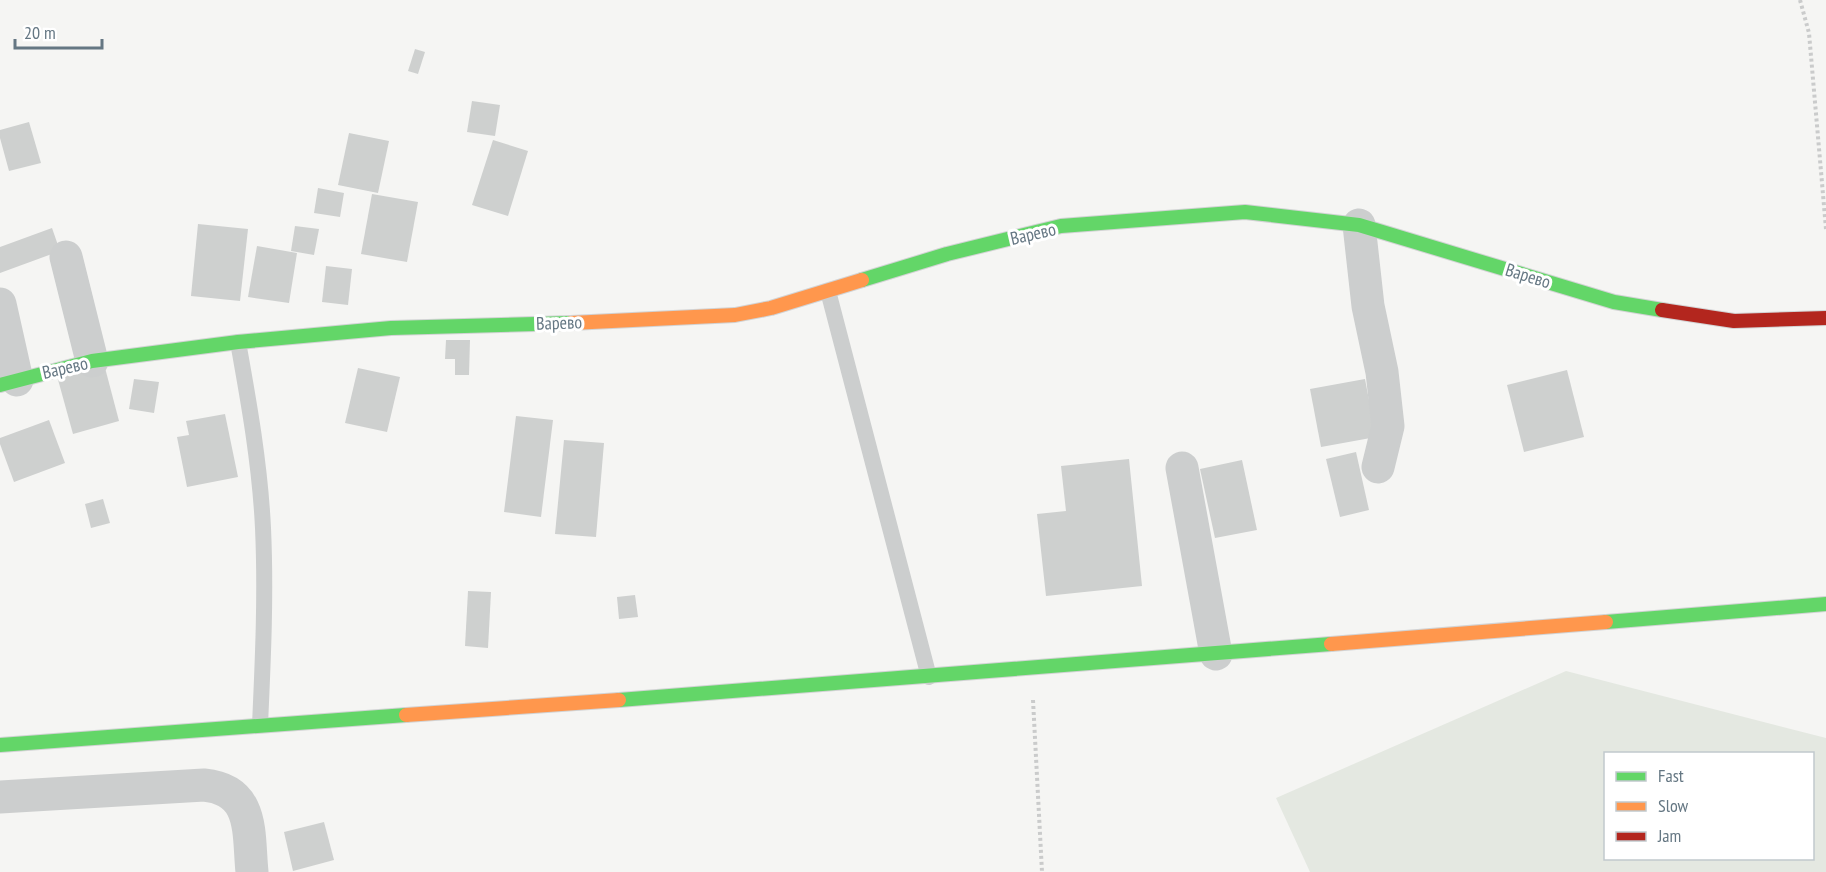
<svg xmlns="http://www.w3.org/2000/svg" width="1826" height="872" font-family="'PT Sans Narrow',sans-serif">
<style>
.green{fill:#e4e8e1;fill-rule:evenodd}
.building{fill:#ced0cf}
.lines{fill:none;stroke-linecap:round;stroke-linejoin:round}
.fast-casing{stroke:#d2d3d4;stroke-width:16}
.slow-casing{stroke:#d2d3d4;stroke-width:16}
.jam-casing{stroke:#d2d3d4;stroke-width:16}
.path{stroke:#cacbcb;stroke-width:4;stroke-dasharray:3 3;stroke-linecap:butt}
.lane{stroke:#cccece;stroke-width:16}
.street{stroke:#cccece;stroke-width:33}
.fast{stroke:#63d668;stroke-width:14}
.slow{stroke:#ff974d;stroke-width:14}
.jam{stroke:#b3261e;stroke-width:14}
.labels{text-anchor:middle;stroke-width:6;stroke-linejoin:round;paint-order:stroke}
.street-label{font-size:18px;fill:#657783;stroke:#fff}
</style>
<rect width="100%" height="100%" fill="#f5f5f3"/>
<!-- green -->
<path class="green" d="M1566,671L1826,738V872H1310L1276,798ZM1606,754H1812V858H1606Z"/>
<!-- building -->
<g class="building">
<path d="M415,49L425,52L418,74L408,71Z"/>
<path d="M472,101L500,105L495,136L467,132Z"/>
<path d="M29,122L41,163L9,171L0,138V130Z"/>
<path d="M349,133L389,141L378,193L338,185Z"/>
<path d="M493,140L528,151L508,216L472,205Z"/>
<path d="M318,188L344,193L340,217L314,213Z"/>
<path d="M372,194L418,202L407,262L361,254Z"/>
<path d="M198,224L248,229L240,301L191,296Z"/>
<path d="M295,226L319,229L314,255L291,251Z"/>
<path d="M52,228L60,251L0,273V247Z"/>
<path d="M257,246L297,253L289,303L248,297Z"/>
<path d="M326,266L352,269L348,305L322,302Z"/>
<path d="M446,340H470L469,375H455V359H445Z"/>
<path d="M104,364L119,421L73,434L57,376Z"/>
<path d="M358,368L400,377L387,432L345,423Z"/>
<path d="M1567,370L1584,437L1524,452L1507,385Z"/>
<path d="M134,379L159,382L154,413L129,409Z"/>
<path d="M1365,379L1376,437L1321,447L1310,389Z"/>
<path d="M225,414L238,477L187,487L177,437L189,435L186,421Z"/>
<path d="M516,416L553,420L541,517L504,512Z"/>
<path d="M49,420L65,463L14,482L0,444V438Z"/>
<path d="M564,440L604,443L596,537L555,534Z"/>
<path d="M1356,452L1369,510L1340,517L1326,459Z"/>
<path d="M1129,459L1142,586L1046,596L1037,514L1066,511L1061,466Z"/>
<path d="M1242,460L1257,530L1215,538L1200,469Z"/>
<path d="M103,499L110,523L91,528L85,504Z"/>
<path d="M468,591L491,592L488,648L465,646Z"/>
<path d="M635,595L638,617L619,619L617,597Z"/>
<path d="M324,822L334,860L293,871L284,832Z"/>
</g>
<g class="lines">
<defs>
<g id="fast">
<path d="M862,280L947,254L1061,226L1245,212L1359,225L1614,302L1662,310"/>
<path d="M0,385L92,361L238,342L391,328L571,323"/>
<path d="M1606,622L1826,604"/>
<path d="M619,700L1331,644"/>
<path d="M0,745L406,715"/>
</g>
<g id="slow">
<path d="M571,323L735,315L771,308L862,280"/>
<path d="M1331,644L1606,622"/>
<path d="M406,715L619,700"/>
</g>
<path id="jam" d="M1662,310L1734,321L1826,318"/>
</defs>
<!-- fast casing -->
<use href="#fast" class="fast-casing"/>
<!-- slow casing -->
<use href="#slow" class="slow-casing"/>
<!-- jam casing -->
<use href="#jam" class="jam-casing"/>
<!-- path -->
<g class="path">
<path d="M1800,0L1809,33L1826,229"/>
<path d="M1033,700L1042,872"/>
</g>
<!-- lane -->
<g class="lane">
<path d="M828,291L929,677"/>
<path d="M238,342C249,403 260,465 263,528C266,594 263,659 260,725"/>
</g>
<!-- street -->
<g class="street">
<path d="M1359,225L1368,306L1382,372L1388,426L1378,467"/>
<path d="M66,257L92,361"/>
<path d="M0,304L17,380"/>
<path d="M1182,468L1216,654"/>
<path d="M0,797L204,785C255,790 248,833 252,872"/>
</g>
<!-- fast -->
<use href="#fast" class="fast"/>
<!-- slow -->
<use href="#slow" class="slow"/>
<!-- jam -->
<use href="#jam" class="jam"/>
</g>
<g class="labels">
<!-- street labels -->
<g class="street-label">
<text transform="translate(1033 234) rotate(-13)" y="6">Варево</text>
<text transform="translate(1528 276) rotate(17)" y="6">Варево</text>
<text transform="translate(559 323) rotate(-2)" y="6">Варево</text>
<text transform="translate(65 368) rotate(-13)" y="6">Варево</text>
</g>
</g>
<!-- legend -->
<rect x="1604" y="752" width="210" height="108" fill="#ffffff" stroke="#c1c9cd" stroke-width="1.5"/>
<rect x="1616" y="772" width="30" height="9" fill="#63d668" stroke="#c1c9cd" stroke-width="1.5"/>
<text x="1658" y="782" font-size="18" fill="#657783">Fast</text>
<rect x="1616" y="802" width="30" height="9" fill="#ff974d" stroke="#c1c9cd" stroke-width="1.5"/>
<text x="1658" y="812" font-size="18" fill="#657783">Slow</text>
<rect x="1616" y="832" width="30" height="9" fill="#b3261e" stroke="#c1c9cd" stroke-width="1.5"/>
<text x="1658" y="842" font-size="18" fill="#657783">Jam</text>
<!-- scale -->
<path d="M15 39v9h87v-9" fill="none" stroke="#657783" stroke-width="3"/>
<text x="24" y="39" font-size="18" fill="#657783" stroke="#ffffff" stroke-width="4.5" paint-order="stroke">20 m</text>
</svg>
